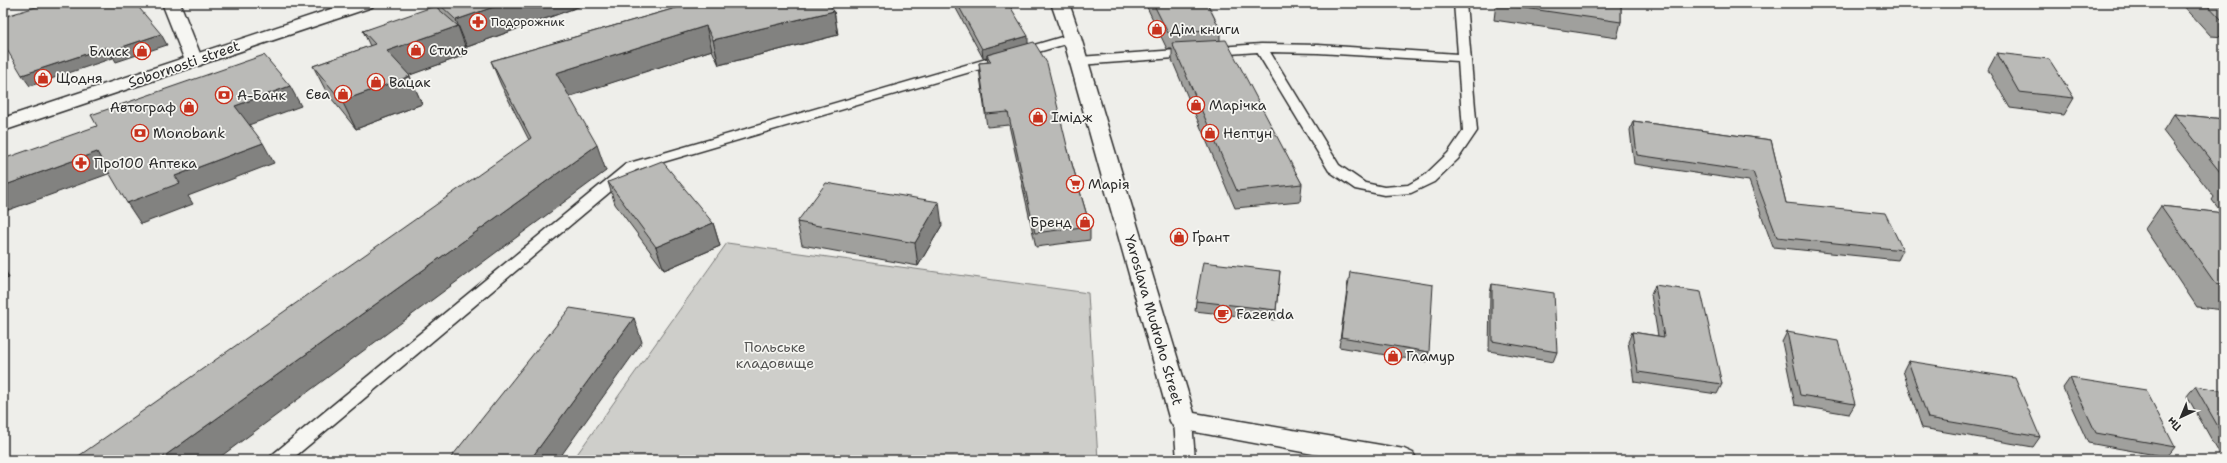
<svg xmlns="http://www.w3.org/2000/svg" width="2227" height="463" font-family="'Shantell Sans',sans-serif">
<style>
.green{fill:#cececa;stroke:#7c7c7a}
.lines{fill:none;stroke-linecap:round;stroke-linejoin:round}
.lane-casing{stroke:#2b2b2b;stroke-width:3}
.street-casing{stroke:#2b2b2b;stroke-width:3}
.secondary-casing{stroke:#2b2b2b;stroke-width:3}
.lane{fill:#f6f6f2;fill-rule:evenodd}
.street{fill:#f6f6f2;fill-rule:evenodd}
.secondary{fill:#f6f6f2;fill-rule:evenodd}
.wall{fill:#a0a09d;stroke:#2b2b2b}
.shaded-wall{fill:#828280;stroke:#2b2b2b}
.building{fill:#babab7;stroke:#2b2b2b}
.labels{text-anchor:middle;stroke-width:3.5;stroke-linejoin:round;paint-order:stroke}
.far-poi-label{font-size:12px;fill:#2b2b2b;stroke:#f6f6f2;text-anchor:start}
.poi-label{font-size:14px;fill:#2b2b2b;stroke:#f6f6f2;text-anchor:start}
.street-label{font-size:14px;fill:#2b2b2b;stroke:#f6f6f2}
.park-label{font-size:14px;fill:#545453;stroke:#f6f6f2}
</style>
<rect width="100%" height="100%" fill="#eeeeea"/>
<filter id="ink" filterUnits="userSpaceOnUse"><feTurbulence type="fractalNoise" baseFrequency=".025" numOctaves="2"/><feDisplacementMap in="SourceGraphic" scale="8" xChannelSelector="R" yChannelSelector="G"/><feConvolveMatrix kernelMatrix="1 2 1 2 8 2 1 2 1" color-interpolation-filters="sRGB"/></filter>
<g filter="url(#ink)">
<!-- green -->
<path class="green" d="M727,243L1088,293L1098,460H573Z"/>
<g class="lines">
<defs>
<g id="lane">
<path d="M1454,3H1466L1477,131L1458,159L1434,182L1411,193L1384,195L1355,189L1329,171L1257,52L1079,65L1073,61L1079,57L1261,44L1318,45L1458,54ZM1270,52L1318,53L1458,61L1463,131L1448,153L1424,176L1408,185L1384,187L1365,183L1339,165Z"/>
<path d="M1072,34L1078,38L1076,41L636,170L291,460H269L272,455L626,164Z"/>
<path d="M1183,414L1189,416L1192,421L1195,460H1177L1174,421L1177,416Z"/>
</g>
<path id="street" d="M162,3H180L203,61L201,65L194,67L187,65L185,61Z"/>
<g id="secondary">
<path d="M349,3H375L372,7L3,131V118Z"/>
<path d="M1051,3H1069L1081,38L1194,413L1404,449L1413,453L1417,460H1345L1174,428L1170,421L1063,38Z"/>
</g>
</defs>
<!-- lane casing -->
<use href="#lane" class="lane-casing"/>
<!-- street casing -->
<use href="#street" class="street-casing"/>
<!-- secondary casing -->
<use href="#secondary" class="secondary-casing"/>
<!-- lane -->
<use href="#lane" class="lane"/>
<!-- street -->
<use href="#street" class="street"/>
<!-- secondary -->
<use href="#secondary" class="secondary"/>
</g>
<!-- wall -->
<g class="wall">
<path d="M437,3H589L467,47L465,45L468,54L409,75L422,104L356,129L327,93L313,66L370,46L363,31L439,9Z"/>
<path d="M953,3H1008L1028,43L1068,150L1090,226V240L1036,247L1009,125L987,127L980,76L979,63L988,62L987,57L983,58Z"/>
<path d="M1145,3H1207L1220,29V40L1302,184L1300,202L1235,208L1172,60V49H1167Z"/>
<path d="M1496,3H1621V22L1617,38L1494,20Z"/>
<path d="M2181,3H2224V37L2211,36Z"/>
<path d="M676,8L834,11L838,35L719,65L712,50L569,96L606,171L529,140L501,85L491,61Z"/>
<path d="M1997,53L2074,98L2064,115L2010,108L1988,70Z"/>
<path d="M2174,114L2224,119V310L2197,307L2145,229L2161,206L2222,213L2212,200L2214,197L2163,131Z"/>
<path d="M1633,121L1771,140L1786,203L1903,250L1898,260L1773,247L1749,181L1634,164L1630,130Z"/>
<path d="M608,182L713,223L720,246L664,270L615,204Z"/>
<path d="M797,222L942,225L918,266L802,245Z"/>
<path d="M1280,271L1275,320L1195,311L1196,301Z"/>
<path d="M1348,282L1429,352L1427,362L1339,347Z"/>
<path d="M1492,284L1557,352L1553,362L1489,351L1490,293Z"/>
<path d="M1655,285L1722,384L1717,394L1634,382L1628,342L1632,332L1658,336L1651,295Z"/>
<path d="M1787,332L1855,404L1849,414L1795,405L1782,342Z"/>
<path d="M1908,361L2040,437L2033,447L1922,428L1903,371Z"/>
<path d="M2070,378L2175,447L2167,457L2088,443L2063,388Z"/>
<path d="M2195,386L2224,391V460H2223L2187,396Z"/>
</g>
<!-- shaded-wall -->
<g class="shaded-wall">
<path d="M505,3H589L467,47L456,20Z"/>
<path d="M834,11L838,35L719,65L713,40Z"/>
<path d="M458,26L468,54L399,79L387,51Z"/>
<path d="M706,26L712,50L565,98L556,73Z"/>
<path d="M161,34L167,45L116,62L110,51Z"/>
<path d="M1028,36V45L987,55V57L983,58L982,49Z"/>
<path d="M107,47L113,58L30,86L22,75Z"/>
<path d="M410,76L422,104L356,129L342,101Z"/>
<path d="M290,86L301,106L246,126L235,106Z"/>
<path d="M263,143L274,163L188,196L193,204L141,224L127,203L175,176Z"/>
<path d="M597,145L606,171L216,460H159Z"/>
<path d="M97,152L111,173L3,212V186Z"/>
<path d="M939,202L942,225L918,266L915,243Z"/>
<path d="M713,223L720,246L664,270L656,247Z"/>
<path d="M3,265L9,278L3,280Z"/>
<path d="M634,318L642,342L558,460H530Z"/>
</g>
<!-- building -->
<g class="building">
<path d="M49,3H135L161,34L110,51L107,47L22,75L3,43V17Z"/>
<path d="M438,3H505L456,20Z"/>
<path d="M696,3H828L834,11L713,40L706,26L556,73L597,145L159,460H73L531,138L491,61L676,8Z"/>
<path d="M957,3H1008L1028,36L982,49Z"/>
<path d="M1153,3H1207L1220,29L1168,33Z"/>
<path d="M1497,3H1621V22L1497,4Z"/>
<path d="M2206,3H2224V20H2222Z"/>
<path d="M435,6L458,26L387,51L410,76L342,101L313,66L375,44L363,31Z"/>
<path d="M1226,40L1302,184L1237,191L1172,43Z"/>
<path d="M1034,42L1047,63L1068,150L1090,226L1035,233L1008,112L986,114L979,63L991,62L987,55Z"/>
<path d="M1997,53L2049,59L2074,98L2019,92Z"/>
<path d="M264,55L290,86L235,106L263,143L175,176L180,183L127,203L97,152L3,186V159L97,126L91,115Z"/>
<path d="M2174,114L2224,119V177Z"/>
<path d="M1633,121L1771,140L1786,203L1885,213L1903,250L1777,237L1753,172L1637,155Z"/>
<path d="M662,161L713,223L656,247L608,182Z"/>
<path d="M826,183L939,202L915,243L797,222Z"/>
<path d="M2161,206L2224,213V285L2215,283Z"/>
<path d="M1203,262L1280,271L1276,310L1196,301Z"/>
<path d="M1350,272L1433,285L1429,352L1341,337Z"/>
<path d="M1492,284L1554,293L1557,352L1492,341Z"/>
<path d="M1655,285L1701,292L1722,384L1638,372L1632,332L1664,337Z"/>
<path d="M570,308L634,318L530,460H449Z"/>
<path d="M1787,332L1838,341L1855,404L1800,395Z"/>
<path d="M1908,361L2015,378L2040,437L1928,418Z"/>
<path d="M2070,378L2146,390L2175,447L2096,433Z"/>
<path d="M2195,386L2224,391V437Z"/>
</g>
</g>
<!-- icons -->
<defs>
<symbol id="pharmacy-ring" viewBox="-11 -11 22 22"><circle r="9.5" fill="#f6f6f2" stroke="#c8321e" stroke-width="1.5"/><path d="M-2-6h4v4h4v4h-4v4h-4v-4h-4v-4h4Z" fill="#c8321e"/></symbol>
<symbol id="shop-ring" viewBox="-11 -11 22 22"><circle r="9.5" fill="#f6f6f2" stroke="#c8321e" stroke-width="1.5"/><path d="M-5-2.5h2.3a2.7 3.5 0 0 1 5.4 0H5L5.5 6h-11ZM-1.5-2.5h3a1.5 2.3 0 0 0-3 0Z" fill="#c8321e"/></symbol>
<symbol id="bank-ring" viewBox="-11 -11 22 22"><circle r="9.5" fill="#f6f6f2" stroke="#c8321e" stroke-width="1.5"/><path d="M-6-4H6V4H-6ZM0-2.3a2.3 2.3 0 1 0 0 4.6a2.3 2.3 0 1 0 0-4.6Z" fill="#c8321e"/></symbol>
<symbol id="supermarket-ring" viewBox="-11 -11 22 22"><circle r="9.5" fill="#f6f6f2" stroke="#c8321e" stroke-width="1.5"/><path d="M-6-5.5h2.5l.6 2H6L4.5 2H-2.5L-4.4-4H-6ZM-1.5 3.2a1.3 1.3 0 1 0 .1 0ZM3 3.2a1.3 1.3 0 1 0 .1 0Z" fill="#c8321e"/></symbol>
<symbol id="cafe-ring" viewBox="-11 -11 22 22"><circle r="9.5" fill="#f6f6f2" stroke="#c8321e" stroke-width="1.5"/><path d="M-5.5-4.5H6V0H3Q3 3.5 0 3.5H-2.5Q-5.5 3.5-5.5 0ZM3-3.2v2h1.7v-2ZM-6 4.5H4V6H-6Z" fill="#c8321e"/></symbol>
</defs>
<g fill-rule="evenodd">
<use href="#pharmacy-ring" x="468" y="12" width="20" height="20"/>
<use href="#shop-ring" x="1147" y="19" width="20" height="20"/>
<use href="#shop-ring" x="406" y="40" width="20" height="20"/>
<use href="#shop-ring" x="132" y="41" width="20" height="20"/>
<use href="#shop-ring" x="33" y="68" width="20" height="20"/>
<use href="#shop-ring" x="366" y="72" width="20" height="20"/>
<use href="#shop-ring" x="333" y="84" width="20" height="20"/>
<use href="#bank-ring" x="214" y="85" width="20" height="20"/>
<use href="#shop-ring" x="1186" y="95" width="20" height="20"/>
<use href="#shop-ring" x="179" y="97" width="20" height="20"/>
<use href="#shop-ring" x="1028" y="107" width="20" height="20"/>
<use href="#bank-ring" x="130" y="123" width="20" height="20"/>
<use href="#shop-ring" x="1200" y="123" width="20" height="20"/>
<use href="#pharmacy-ring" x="71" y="153" width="20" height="20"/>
<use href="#supermarket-ring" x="1065" y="174" width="20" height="20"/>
<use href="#shop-ring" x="1075" y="212" width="20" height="20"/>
<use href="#shop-ring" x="1169" y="227" width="20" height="20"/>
<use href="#cafe-ring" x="1213" y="304" width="20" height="20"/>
<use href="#shop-ring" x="1383" y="346" width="20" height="20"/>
</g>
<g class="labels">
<!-- far-poi labels -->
<g class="far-poi-label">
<text x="491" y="26">Подорожник</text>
</g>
<!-- poi labels -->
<g class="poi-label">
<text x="1170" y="34">Дім книги</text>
<text x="429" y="55">Стиль</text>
<text x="129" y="56" text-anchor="end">Блиск</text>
<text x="56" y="83">Щодня</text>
<text x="389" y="87">Вацак</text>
<text x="330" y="99" text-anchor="end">Єва</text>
<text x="237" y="100">А-Банк</text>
<text x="1209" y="110">Марічка</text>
<text x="176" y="112" text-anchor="end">Автограф</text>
<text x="1051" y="122">Імідж</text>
<text x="153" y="138">Monobank</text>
<text x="1223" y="138">Нептун</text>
<text x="94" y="168">Про100 Аптека</text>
<text x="1088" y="189">Марія</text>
<text x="1072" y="227" text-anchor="end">Бренд</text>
<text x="1192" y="242">Ґрант</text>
<text x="1236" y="319">Fazenda</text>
<text x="1406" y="361">Гламур</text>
</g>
<!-- street labels -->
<g class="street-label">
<text transform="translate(184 64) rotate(-19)" y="5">Sobornosti street</text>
<text transform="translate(1154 320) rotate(74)" y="5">Yaroslava Mudroho Street</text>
</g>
<!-- park labels -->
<g class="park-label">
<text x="775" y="352">Польське<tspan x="775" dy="16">кладовище</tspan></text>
</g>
</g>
<!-- margin -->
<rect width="2227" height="463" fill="none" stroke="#f6f6f2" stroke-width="16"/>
<rect x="8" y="8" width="2211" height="447" fill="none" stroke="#2b2b2b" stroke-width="1.5" filter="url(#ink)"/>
<!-- north arrow -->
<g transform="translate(2181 417) rotate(224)" stroke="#f6f6f2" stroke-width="3" paint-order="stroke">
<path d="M0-3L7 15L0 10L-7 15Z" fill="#2b2b2b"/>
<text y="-6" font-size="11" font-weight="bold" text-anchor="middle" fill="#2b2b2b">Пн</text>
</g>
</svg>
